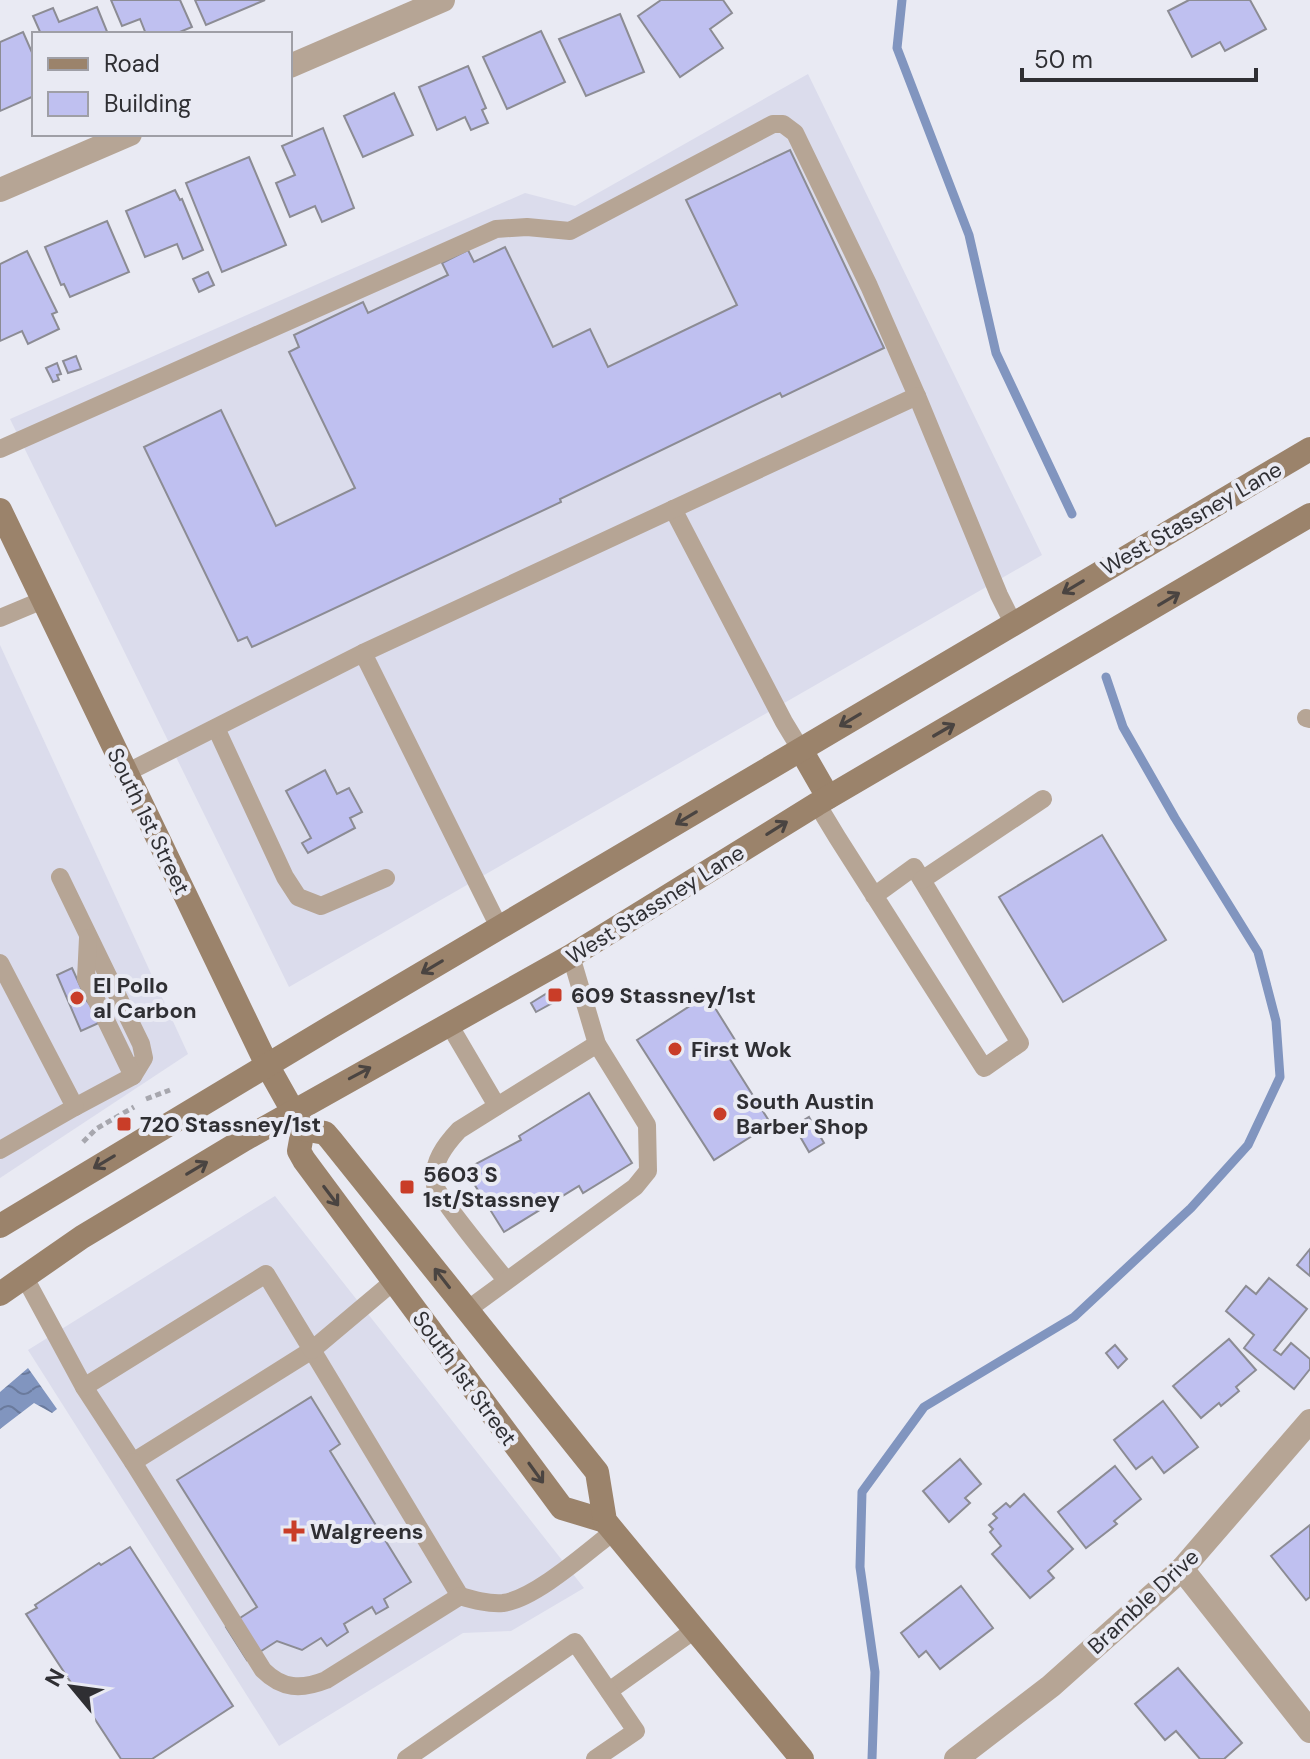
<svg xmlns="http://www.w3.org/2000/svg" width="1310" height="1759" font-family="'DM Sans',sans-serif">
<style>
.built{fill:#dbdcec}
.water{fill:url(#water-waves)}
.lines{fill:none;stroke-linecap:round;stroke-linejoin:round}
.stream{stroke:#8195bf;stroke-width:9}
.building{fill:#bfc0f0;stroke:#8c8c94;stroke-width:2}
.path{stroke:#a7a7ae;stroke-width:5;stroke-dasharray:6 4;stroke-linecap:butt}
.lane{stroke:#b6a595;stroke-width:18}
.street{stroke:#b6a595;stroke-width:24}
.secondary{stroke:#9b836b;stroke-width:24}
.oneway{stroke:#4a4441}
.poi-dot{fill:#c93d28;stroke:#e9eaf3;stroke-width:3}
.labels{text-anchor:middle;stroke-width:8;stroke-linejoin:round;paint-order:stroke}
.street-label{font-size:22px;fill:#2f2f33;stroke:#e9eaf3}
.poi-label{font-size:22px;font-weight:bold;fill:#2f2f33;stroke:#e9eaf3;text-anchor:start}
</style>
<defs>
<pattern id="water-waves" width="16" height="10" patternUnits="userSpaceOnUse" patternTransform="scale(2)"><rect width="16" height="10" fill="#8195bf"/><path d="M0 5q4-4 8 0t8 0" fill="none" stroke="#6a7a9c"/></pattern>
</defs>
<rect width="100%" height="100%" fill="#e9eaf3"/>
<!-- built -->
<g class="built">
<path d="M808,74L1042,555L289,987L10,419L525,193L575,206Z"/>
<path d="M0,645L188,1054L0,1178Z"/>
<path d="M275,1196L584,1588L511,1631L463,1633L279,1746L28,1350Z"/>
</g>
<!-- water -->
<path class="water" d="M28,1368L57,1409L52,1413L34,1403L0,1429V1392Z"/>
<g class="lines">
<!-- stream -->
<g class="stream">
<path d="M902,0L897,48L969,235L996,353L1072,514"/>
<path d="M872,1759L875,1672L860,1567L862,1492L924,1407L1074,1317L1191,1208L1248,1145L1280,1077L1276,1021L1258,952L1175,818L1123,727L1106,677"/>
</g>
</g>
<!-- building -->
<g class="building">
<path d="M111,0H180L192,27L175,34H146L140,19L122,26Z"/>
<path d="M195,0H265L206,25Z"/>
<path d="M661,0H723L732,13L710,29L723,48L680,77L638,16Z"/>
<path d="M1189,0H1250L1266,29L1225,51L1220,42L1192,57L1168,11Z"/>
<path d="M97,7L108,34H41L33,16L53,8L59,22Z"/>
<path d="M620,14L644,72L586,96L559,39Z"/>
<path d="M541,31L565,82L507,109L483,57Z"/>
<path d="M23,32L34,57V96L0,111V42Z"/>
<path d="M468,66L486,108L482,110L488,123L471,130L465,117L437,130L419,87Z"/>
<path d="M394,93L413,135L363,157L344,116Z"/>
<path d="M323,128L354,208L322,222L315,206L290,217L276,183L295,175L282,146Z"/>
<path d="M790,150L884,348L782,397L780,393L560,499L561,502L252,647L247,637L238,641L144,447L221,410L276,526L355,488L289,352L299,347L294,335L363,302L368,313L448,275L442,263L468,250L474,262L505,247L553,347L590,329L608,367L737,305L686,200Z"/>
<path d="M249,157L286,245L222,272L186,183Z"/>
<path d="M175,190L180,200L182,199L203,250L183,259L177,244L145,257L126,211Z"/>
<path d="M107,221L129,272L70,297L64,284L61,285L45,247Z"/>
<path d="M27,251L57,312L52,314L59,329L28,344L22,331L0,341V264Z"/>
<path d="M208,272L214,285L199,292L193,279Z"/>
<path d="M76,356L81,369L68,373L63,361Z"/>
<path d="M57,363L61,374L57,375L59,380L53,382L46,368Z"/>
<path d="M325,770L337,794L349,788L362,812L350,818L355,828L308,853L302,843L311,838L286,791Z"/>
<path d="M1102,835L1166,940L1063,1002L999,897Z"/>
<path d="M72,968L87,1001L103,1021L81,1031L57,975Z"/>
<path d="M549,992L554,1002L536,1012L531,1003Z"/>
<path d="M707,995L740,1048L728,1056L771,1124L714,1160L637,1040Z"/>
<path d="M589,1093L632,1163L583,1193L579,1186L504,1232L471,1179L474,1177L468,1168L521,1140L519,1136Z"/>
<path d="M809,1117L824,1143L809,1152L794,1126Z"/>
<path d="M1310,1249V1276L1297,1265Z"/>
<path d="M1269,1278L1307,1309L1274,1350L1281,1355L1291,1343L1310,1359V1369L1294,1389L1244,1348L1254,1335L1226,1311L1246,1286L1256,1294Z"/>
<path d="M1229,1339L1256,1370L1236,1387L1239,1391L1221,1406L1219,1403L1201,1418L1173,1386Z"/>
<path d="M1115,1345L1127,1359L1118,1368L1106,1353Z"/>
<path d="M311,1397L340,1444L330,1451L411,1582L384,1599L388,1607L376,1614L372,1607L344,1624L348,1632L327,1646L321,1638L302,1650L277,1641L247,1660L226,1627L257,1607L177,1480Z"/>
<path d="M1163,1401L1198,1447L1164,1473L1152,1457L1136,1469L1114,1440Z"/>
<path d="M960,1459L981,1484L965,1498L970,1503L949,1522L923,1491Z"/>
<path d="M1115,1466L1141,1499L1114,1521L1117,1524L1086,1548L1058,1512Z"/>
<path d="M1024,1494L1073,1549L1048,1571L1054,1578L1030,1598L992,1554L1001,1546L990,1532L993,1529L989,1525L997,1518L993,1514L1006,1503L1010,1507Z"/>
<path d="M1310,1525V1597L1306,1600L1271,1556Z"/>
<path d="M130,1547L233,1706L152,1759H121L26,1614L37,1608L35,1605L99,1563L101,1565Z"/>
<path d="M961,1586L993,1628L940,1669L926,1651L919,1657L901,1633Z"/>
<path d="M1178,1668L1242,1743L1224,1759H1200L1176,1731L1165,1740L1135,1704Z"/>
</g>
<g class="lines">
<!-- path -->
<g class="path">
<path d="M146,1099L170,1090"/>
<path d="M83,1142L96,1129L134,1107"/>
</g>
<!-- lane -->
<g class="lane">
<path d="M0,449L496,229L527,227L570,231L773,124H783L795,133L869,286L917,396"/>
<path d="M673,509L784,722L801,750"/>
<path d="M0,618L43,600"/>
<path d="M363,653L499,927"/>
<path d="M1306,718L1310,719"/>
<path d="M216,728L285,877L298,897L321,906L386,878"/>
<path d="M126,773L363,653L917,396L999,595L1013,623"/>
<path d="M817,804L837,837L984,1068L1020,1043L914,867L874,896"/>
<path d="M60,877L141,1044L144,1058L133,1076L75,1107"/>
<path d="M922,880L1043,799"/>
<path d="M88,938L86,979L133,1076"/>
<path d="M0,963L75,1107L0,1150"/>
<path d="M450,1026L497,1106"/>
<path d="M24,1276L84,1387L133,1462L312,1350L460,1596"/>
<path d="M506,1280C494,1265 438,1197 435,1185C431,1163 445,1145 459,1130L597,1044"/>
<path d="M467,1310L635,1187L648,1171L647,1125L597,1044L571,956"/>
<path d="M84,1387L266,1274L312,1350L394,1281"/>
<path d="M133,1462L263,1670C282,1689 301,1690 326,1680L460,1596C474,1600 488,1604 503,1603C535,1599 587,1552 613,1532"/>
<path d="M609,1691L696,1629"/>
<path d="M406,1759L575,1642L636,1731L595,1759"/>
</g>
<!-- street -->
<g class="street">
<path d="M290,66L443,0"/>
<path d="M0,190L130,134"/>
<path d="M1182,1569L1310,1731"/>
<path d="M956,1759L1051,1686L1182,1569L1310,1421"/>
</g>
<!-- secondary -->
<g class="secondary">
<path d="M0,510L267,1065L303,1129L299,1151L304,1160L562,1508L605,1521"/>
<path d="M801,750L828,797"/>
<path d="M303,1129L325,1133L331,1140L597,1472L605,1521L802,1759"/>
<path d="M0,1226L331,1027L1310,449"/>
<path d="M0,1294L82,1237L245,1139L571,956L817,804L1310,515"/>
</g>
</g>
<!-- one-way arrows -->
<defs><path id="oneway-shaft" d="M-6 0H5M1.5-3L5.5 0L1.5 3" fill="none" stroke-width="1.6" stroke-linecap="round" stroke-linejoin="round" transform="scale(2)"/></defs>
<g class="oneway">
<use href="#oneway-shaft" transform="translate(1073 587) rotate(149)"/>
<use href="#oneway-shaft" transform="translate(1169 599) rotate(-31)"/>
<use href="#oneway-shaft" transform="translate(850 720) rotate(149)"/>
<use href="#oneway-shaft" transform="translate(944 730) rotate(-30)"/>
<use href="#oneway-shaft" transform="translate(686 818) rotate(149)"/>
<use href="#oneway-shaft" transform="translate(777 828) rotate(-32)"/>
<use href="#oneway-shaft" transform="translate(432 967) rotate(149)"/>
<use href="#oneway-shaft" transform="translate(360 1073) rotate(-28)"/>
<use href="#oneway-shaft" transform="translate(104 1162) rotate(149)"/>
<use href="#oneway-shaft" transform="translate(197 1168) rotate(-31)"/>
<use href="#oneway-shaft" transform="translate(331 1196) rotate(53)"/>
<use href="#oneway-shaft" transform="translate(442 1278) rotate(-128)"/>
<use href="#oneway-shaft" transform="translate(536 1473) rotate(54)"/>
</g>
<!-- markers -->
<g class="poi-dot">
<rect x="547" y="987" width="16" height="16" rx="4"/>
<circle cx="77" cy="998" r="8"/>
<circle cx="675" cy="1049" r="8"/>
<circle cx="720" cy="1114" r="8"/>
<rect x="116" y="1116" width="16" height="16" rx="4"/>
<rect x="399" y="1179" width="16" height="16" rx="4"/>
<path d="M290 1519h8v8h8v8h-8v8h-8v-8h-8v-8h8z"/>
</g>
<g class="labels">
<!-- street labels -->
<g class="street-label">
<text transform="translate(1191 518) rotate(-30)" y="8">West Stassney Lane</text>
<text transform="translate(149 821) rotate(64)" y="8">South 1st Street</text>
<text transform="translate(655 904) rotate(-32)" y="8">West Stassney Lane</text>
<text transform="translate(465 1378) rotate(54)" y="8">South 1st Street</text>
<text transform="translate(1143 1601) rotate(-43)" y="8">Bramble Drive</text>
</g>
<!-- poi labels -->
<g class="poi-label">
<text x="93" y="993">El Pollo<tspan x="93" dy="25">al Carbon</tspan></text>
<text x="571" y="1003">609 Stassney/1st</text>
<text x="691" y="1057">First Wok</text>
<text x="736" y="1109">South Austin<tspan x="736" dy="25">Barber Shop</tspan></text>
<text x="140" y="1132">720 Stassney/1st</text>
<text x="423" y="1182">5603 S<tspan x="423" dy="25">1st/Stassney</tspan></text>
<text x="310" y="1539">Walgreens</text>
</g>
</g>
<!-- legend -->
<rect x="32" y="32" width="260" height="104" fill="#e9eaf3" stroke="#9f9fa6" stroke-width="2"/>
<rect x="48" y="58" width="40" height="12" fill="#9b836b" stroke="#9f9fa6" stroke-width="2"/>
<text x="104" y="72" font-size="24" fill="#2f2f33">Road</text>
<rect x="48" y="92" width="40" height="24" fill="#bfc0f0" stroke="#9f9fa6" stroke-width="2"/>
<text x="104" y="112" font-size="24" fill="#2f2f33">Building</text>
<!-- north arrow -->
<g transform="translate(72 1687) rotate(299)" stroke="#e9eaf3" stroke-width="6" paint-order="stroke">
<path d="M0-6L14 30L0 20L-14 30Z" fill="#2f2f33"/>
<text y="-12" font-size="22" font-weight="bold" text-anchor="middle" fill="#2f2f33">N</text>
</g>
<!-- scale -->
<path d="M1022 68v12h234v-12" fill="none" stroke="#2f2f33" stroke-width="4"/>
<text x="1034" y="68" font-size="24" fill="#2f2f33" stroke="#e9eaf3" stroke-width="6" paint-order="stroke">50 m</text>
</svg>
